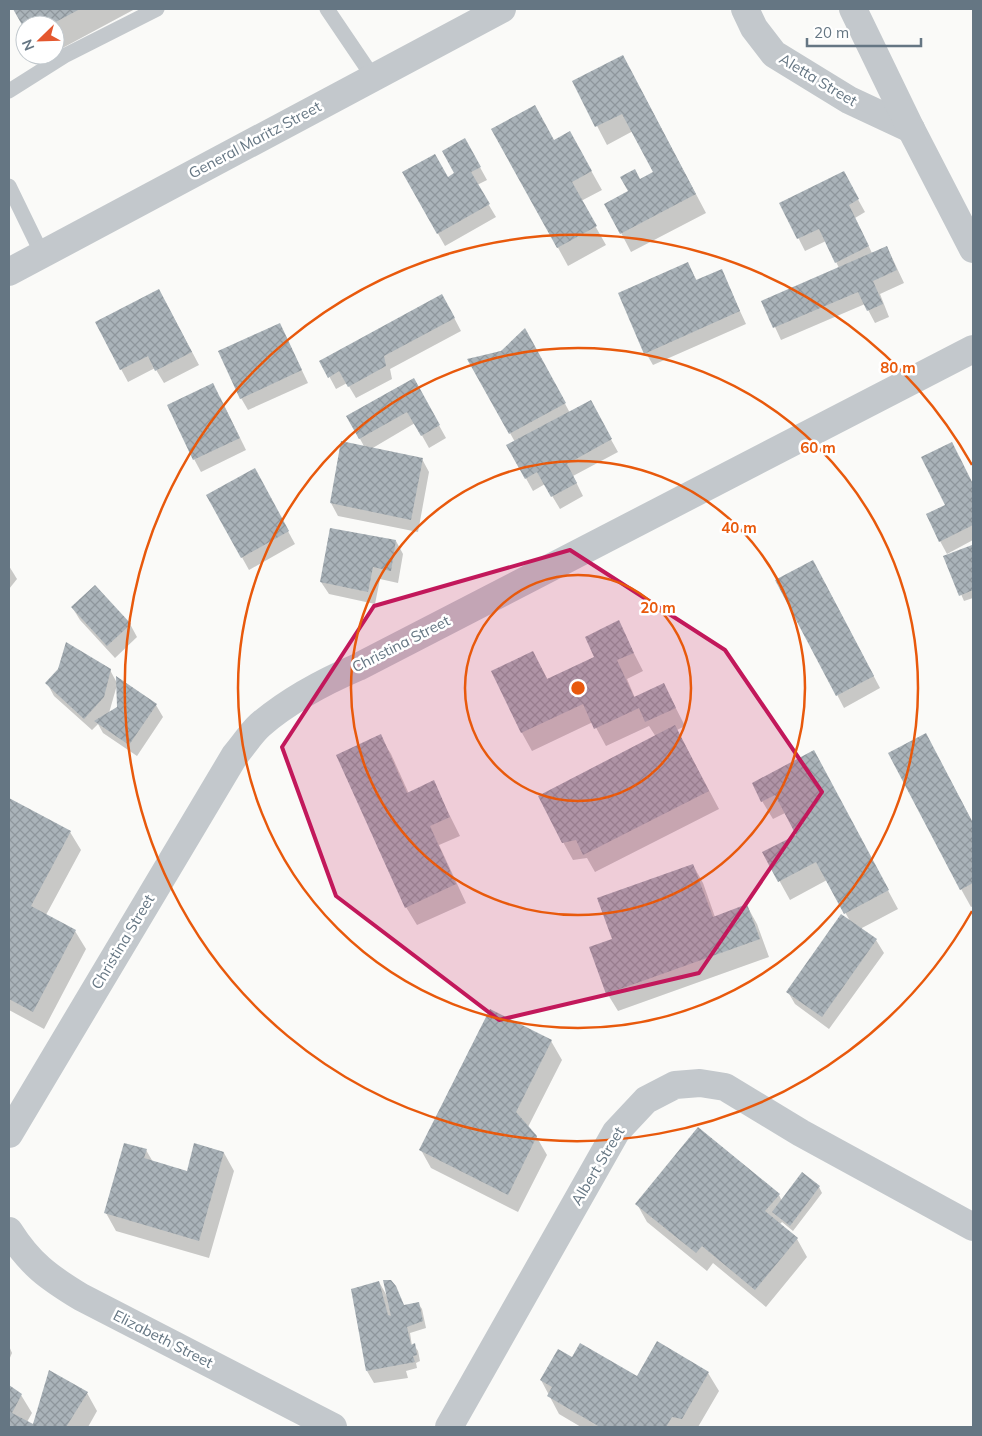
<svg xmlns="http://www.w3.org/2000/svg" width="982" height="1436" font-family="Mulish,sans-serif">
<style>
.shadow{fill:#0003;fill-rule:evenodd}
.building{fill:url(#building-cross-hatch)}
.lines{fill:none;stroke-linecap:round;stroke-linejoin:round}
.lane{stroke:#c3c8cc;stroke-width:15}
.street{stroke:#c3c8cc;stroke-width:28}
.marked{fill:#c2185b;fill-opacity:0.2;stroke:#c2185b;stroke-width:4;stroke-linejoin:round}
.ring{fill:none;stroke:#e8590c;stroke-width:2.5}
.labels{text-anchor:middle;stroke-width:5;stroke-linejoin:round;paint-order:stroke}
.street-label{font-size:15px;fill:#657683;stroke:#fff}
.centre{fill:#e8590c;stroke:#fff;stroke-width:2.5}
.ring-label{font-size:15px;text-anchor:middle;font-weight:bold;fill:#e8590c;stroke:#fff;stroke-width:5;stroke-linejoin:round;paint-order:stroke}
</style>
<defs>
<pattern id="building-cross-hatch" width="8" height="8" patternUnits="userSpaceOnUse" patternTransform="scale(1.25)"><rect width="8" height="8" fill="#aab3b9"/><path d="M0 0l8 8M0 8l8-8" fill="none" stroke="#8e969c"/></pattern>
</defs>
<rect width="100%" height="100%" fill="#fafaf8"/>
<!-- shadow -->
<g class="shadow">
<path d="M15,9H135L55,52V25H25V28Z"/>
<path d="M41,55H50L43,59Z"/>
<path d="M633,75L706,213L631,252L606,204L629,192L640,180L654,173L633,131L607,145L574,82Z"/>
<path d="M493,129L554,141L580,151L602,190L581,201L606,245L568,266Z"/>
<path d="M465,140L487,180L477,185L496,217L445,246L403,172L448,178L456,174Z"/>
<path d="M850,185L865,212L855,218L872,253L887,247L904,283L880,294L889,317L875,323L865,304L781,340L763,301L839,268L826,241L805,251L781,204Z"/>
<path d="M688,264L697,281L721,270L746,324L653,365L646,353Z"/>
<path d="M166,303L199,365L164,383L155,368L128,382L121,369Z"/>
<path d="M449,308L461,331L390,369L392,379L356,398L347,383L336,389L321,361Z"/>
<path d="M286,337L308,383L248,410L241,398Z"/>
<path d="M532,342L570,413L590,402L618,452L573,476L583,496L560,509L545,484L533,491L508,446L515,442L469,360Z"/>
<path d="M414,380L446,438L429,448L415,423L371,449L422,459L429,472L418,532L338,516L331,503L342,443L365,448L348,417Z"/>
<path d="M220,397L246,450L201,472L194,459Z"/>
<path d="M959,456L973,485V540L947,554L940,541Z"/>
<path d="M261,482L295,544L249,570L208,496Z"/>
<path d="M396,541L403,554L398,583L380,579L375,604L329,594L321,582Z"/>
<path d="M972,546L973,598L964,601L945,557Z"/>
<path d="M9,566L17,579L9,589Z"/>
<path d="M820,574L880,688L844,708L777,580Z"/>
<path d="M72,607L130,624L137,637L115,658L80,620Z"/>
<path d="M618,622L643,671L627,679L635,698L664,685L685,726L677,730L719,809L595,872L587,858L573,860L563,842L656,737L649,726L606,746L593,722L532,751L522,733L493,671L533,652L548,680L595,657Z"/>
<path d="M110,670L117,683L156,705L163,717L137,756L103,733L98,724L92,730L54,696L47,683ZM117,685L118,708L109,713Z"/>
<path d="M380,736L391,754L409,794L433,782L460,836L439,845L466,903L417,925L406,907Z"/>
<path d="M936,753L973,823V906L971,907L961,889Z"/>
<path d="M823,770L898,909L860,929L876,940L884,953L829,1029L795,1004L788,992L850,921L827,880L790,900L764,853L797,835L785,813L773,819L762,801Z"/>
<path d="M9,799L70,832L81,850L46,915L75,931L86,949L44,1029L9,1010Z"/>
<path d="M693,865L703,883L715,917L747,906L757,924L769,957L618,1011L607,993L613,939Z"/>
<path d="M551,1041L562,1060L528,1127L536,1136L547,1155L518,1212L431,1168L421,1150Z"/>
<path d="M146,1150L153,1162L187,1172L224,1153L234,1171L209,1258L116,1231L106,1213Z"/>
<path d="M819,1187L822,1193L793,1231L782,1222L779,1225L797,1239L807,1257L766,1307L713,1263L707,1271L647,1222L637,1204L779,1195L782,1201Z"/>
<path d="M379,1282L387,1296L404,1306L418,1303L422,1309L426,1328L410,1333L412,1346L414,1345L418,1351L420,1361L416,1363L417,1368L406,1371L408,1378L374,1383L367,1371Z"/>
<path d="M9,1346L12,1353L9,1360Z"/>
<path d="M573,1359L637,1377L708,1373L719,1391L698,1427H581L559,1414L541,1380Z"/>
<path d="M9,1387L21,1395L32,1413L27,1422L34,1426L87,1393L97,1411L88,1427H9Z"/>
</g>
<!-- building -->
<g class="building">
<path d="M13,9H80L50,25H25V30Z"/>
<path d="M623,55L696,194L620,234L604,204L628,191L620,177L635,169L640,179L653,172L622,114L595,127L572,81Z"/>
<path d="M535,105L554,140L570,131L592,171L572,182L597,226L557,248L491,129Z"/>
<path d="M465,138L481,167L471,172L490,204L437,234L402,172L435,154L448,177L454,173L442,151Z"/>
<path d="M844,171L859,199L849,205L869,246L835,263L819,229L797,239L779,203Z"/>
<path d="M887,246L897,270L873,281L883,304L867,311L858,292L773,328L761,301Z"/>
<path d="M688,262L696,280L722,269L740,311L644,354L618,293Z"/>
<path d="M159,289L192,352L155,371L148,356L120,370L95,322Z"/>
<path d="M442,294L455,318L384,356L386,366L348,387L339,371L328,378L319,361Z"/>
<path d="M280,323L302,370L240,399L218,351Z"/>
<path d="M525,328L566,403L509,434L467,359L501,351Z"/>
<path d="M414,378L440,425L421,436L407,412L359,439L346,416Z"/>
<path d="M213,383L240,438L193,460L167,405Z"/>
<path d="M591,400L612,439L567,464L577,483L551,497L537,472L525,479L506,445Z"/>
<path d="M341,441L423,458L411,520L330,503Z"/>
<path d="M952,442L973,484V525L939,542L926,514L945,505L921,457Z"/>
<path d="M255,468L289,531L241,558L206,495Z"/>
<path d="M330,528L396,540L391,571L373,567L368,592L320,582Z"/>
<path d="M972,545L973,590L959,596L943,556Z"/>
<path d="M813,560L874,676L836,696L775,580Z"/>
<path d="M95,585L131,624L107,646L71,607Z"/>
<path d="M619,620L634,653L617,660L634,697L664,683L676,708L645,722L639,708L594,729L583,704L521,733L491,671L533,651L547,679L594,657L585,637Z"/>
<path d="M66,642L111,669L104,697L84,719L45,683L58,669Z"/>
<path d="M116,676L157,704L129,745L94,721L117,707Z"/>
<path d="M675,725L709,791L583,855L576,840L562,843L538,796Z"/>
<path d="M926,733L973,823V883L960,890L888,753Z"/>
<path d="M381,734L407,793L434,780L450,817L430,826L456,884L405,908L336,755Z"/>
<path d="M814,750L889,890L844,914L816,862L778,882L762,852L796,835L775,795L761,802L752,783Z"/>
<path d="M9,798L71,831L31,906L76,930L33,1012L9,999Z"/>
<path d="M693,864L713,917L747,904L760,939L606,994L589,947L612,939L597,898Z"/>
<path d="M841,914L877,939L822,1017L786,992Z"/>
<path d="M490,1009L552,1040L516,1112L537,1136L508,1195L419,1150Z"/>
<path d="M698,1127L780,1194L765,1211L798,1238L755,1290L702,1246L696,1253L635,1204Z"/>
<path d="M124,1143L147,1149L144,1158L187,1171L194,1143L224,1152L199,1241L104,1213Z"/>
<path d="M802,1172L820,1186L790,1226L772,1212Z"/>
<path d="M383,1280H391L396,1286L404,1305L419,1302L423,1321L407,1327L411,1345L415,1343L417,1355L413,1356L415,1362L366,1371L351,1289L379,1281L388,1315L391,1316Z"/>
<path d="M657,1341L709,1372L682,1419L672,1417L666,1427H600L547,1396L552,1387L540,1380L558,1349L572,1357L580,1343L637,1376Z"/>
<path d="M49,1370L88,1392L66,1427H9V1385L22,1394L12,1413L33,1424Z"/>
</g>
<g class="lines">
<!-- lane -->
<g class="lane">
<path d="M327,9L373,77"/>
<path d="M9,91L66,55L157,9"/>
<path d="M9,186L42,254"/>
</g>
<!-- street -->
<g class="street">
<path d="M745,9L754,28L774,54L849,100L911,129"/>
<path d="M853,9L911,129L973,249"/>
<path d="M9,272L502,9"/>
<path d="M9,1134L235,755C243,746 251,733 260,725C289,700 323,682 358,667L973,349"/>
<path d="M9,1231C30,1264 48,1277 81,1297L333,1427"/>
<path d="M449,1427L616,1132L646,1100L675,1085L700,1083L725,1087L801,1133L973,1227"/>
</g>
</g>
<!-- marked area -->
<path class="marked" d="M570,550L725,650L822,792L699,973L499,1020L336,896L282,747L374,606Z"/>
<!-- distance rings -->
<g class="ring">
<circle cx="578" cy="688" r="113"/>
<circle cx="578" cy="688" r="227"/>
<circle cx="578" cy="688" r="340"/>
<path d="M972 911A453 453 0 1 1 972 465"/>
</g>
<g class="labels">
<!-- street labels -->
<g class="street-label">
<text transform="translate(818 80) rotate(31)" y="5">Aletta Street</text>
<text transform="translate(255 140) rotate(-28)" y="5">General Maritz Street</text>
<text transform="translate(401 644) rotate(-27)" y="5">Christina Street</text>
<text transform="translate(123 942) rotate(-59)" y="5">Christina Street</text>
<text transform="translate(598 1166) rotate(-59)" y="5">Albert Street</text>
<text transform="translate(163 1339) rotate(27)" y="5">Elizabeth Street</text>
</g>
</g>
<circle cx="578" cy="688" r="8" class="centre"/>
<g class="ring-label">
<text x="898" y="373">80 m</text>
<text x="818" y="453">60 m</text>
<text x="739" y="533">40 m</text>
<text x="658" y="613">20 m</text>
</g>
<!-- border -->
<rect width="982" height="1436" fill="none" stroke="#657683" stroke-width="20"/>
<!-- north arrow -->
<g transform="translate(40 40) rotate(247)"><circle r="24" fill="#ffffff" stroke="#c1c8cd"/>
<path d="M0-4L9 19L0 12L-9 19Z" fill="#e4572e"/>
<text y="-8" font-size="14" font-weight="bold" text-anchor="middle" fill="#657683">N</text>
</g>
<!-- scale -->
<path d="M807 38v8h114v-8" fill="none" stroke="#657683" stroke-width="2.5"/>
<text x="814" y="38" font-size="15" fill="#657683" stroke="#ffffff" stroke-width="4" paint-order="stroke">20 m</text>
</svg>
